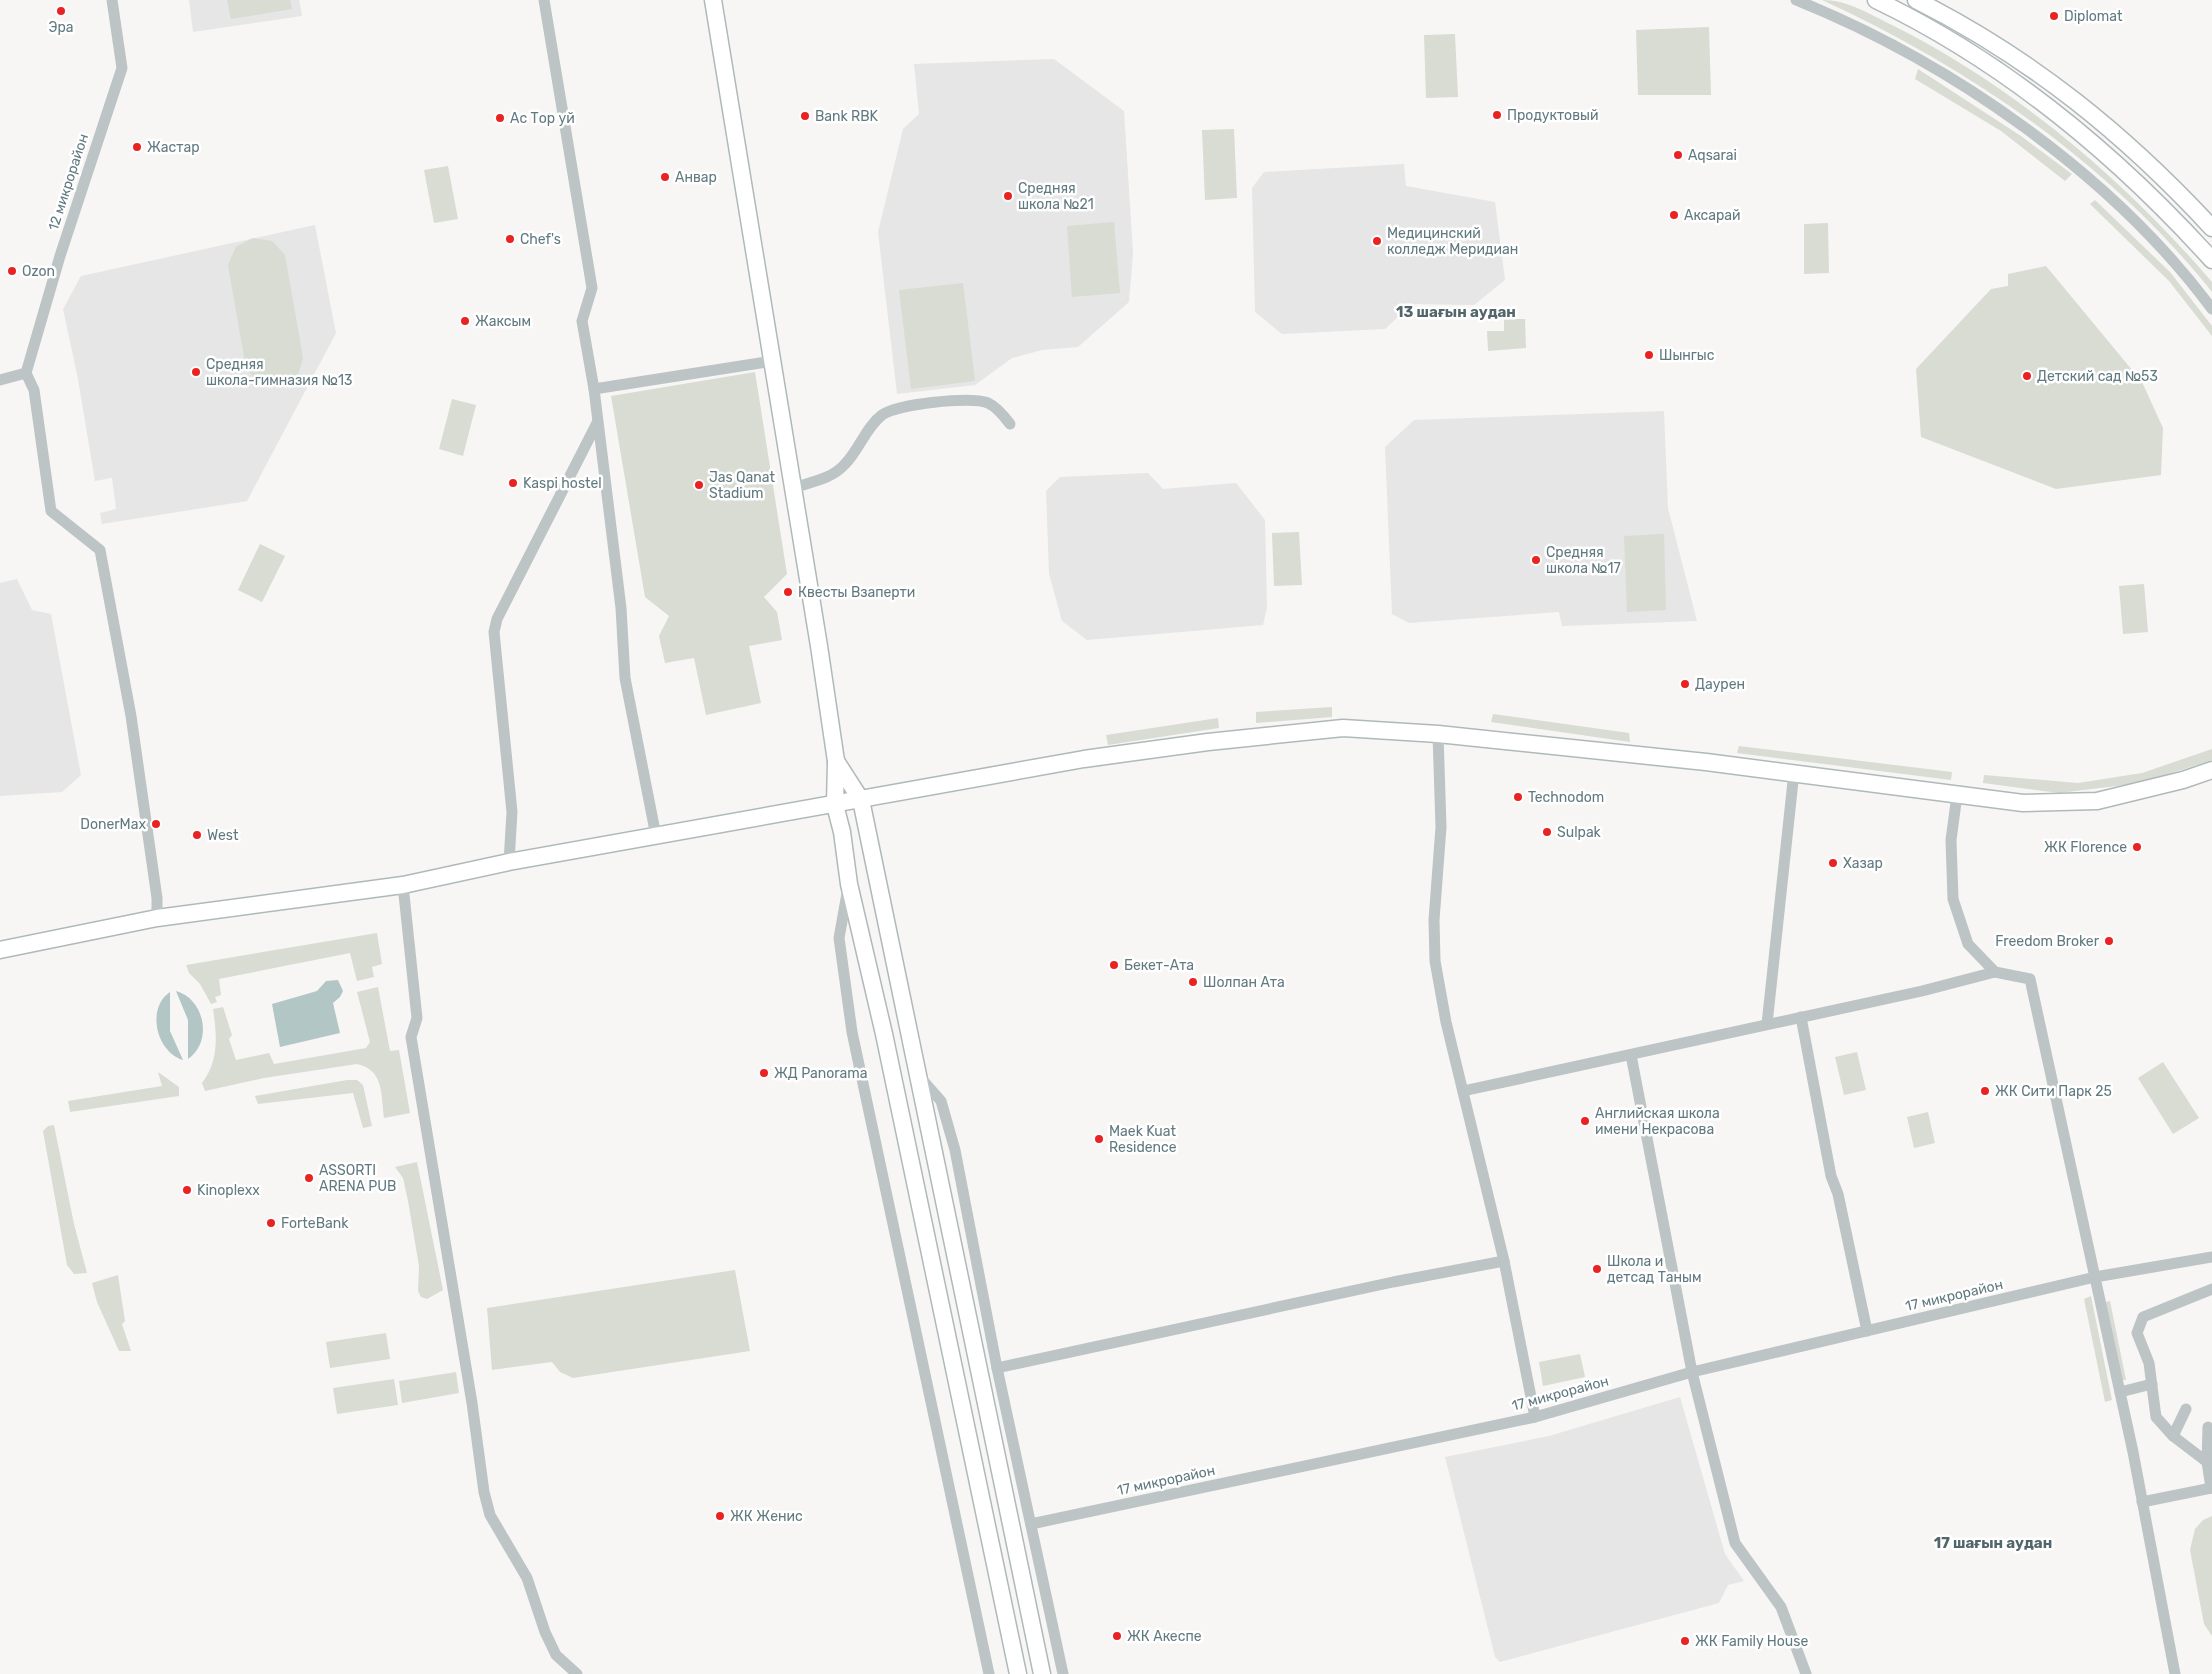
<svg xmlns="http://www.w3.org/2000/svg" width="2212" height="1674" font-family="Rubik,sans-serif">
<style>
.built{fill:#e5e6e5}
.green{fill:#d8dcd3}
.water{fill:#b3c6c6}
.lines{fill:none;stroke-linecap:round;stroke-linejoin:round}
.secondary-casing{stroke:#afb9bb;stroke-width:19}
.street{stroke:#bdc4c6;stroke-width:11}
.secondary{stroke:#fff;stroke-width:16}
.poi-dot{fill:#e92222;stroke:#fff;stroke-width:2}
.labels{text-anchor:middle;stroke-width:5;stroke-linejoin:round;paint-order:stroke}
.poi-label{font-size:14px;fill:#617a80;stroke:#fff;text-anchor:start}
.street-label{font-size:14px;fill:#617a80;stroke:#fff}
.neighbourhood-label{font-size:15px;font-weight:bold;fill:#53666b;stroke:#fff}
</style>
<rect width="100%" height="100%" fill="#f7f6f4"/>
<!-- built -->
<g class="built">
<path d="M189,0H299L302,16L193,32Z"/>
<path d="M1054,59L1124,111L1133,253L1129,302L1078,347L1042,350L1012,358L975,385L897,394L878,232L903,129L919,114L914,64Z"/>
<path d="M1404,164L1406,186L1495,202L1505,280L1474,305L1412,304L1385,329L1282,334L1255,312L1252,188L1264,172Z"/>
<path d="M315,225L336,333L247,501L102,524L100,513L116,509L112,478L95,481L78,379L63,309L81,276Z"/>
<path d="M1664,411L1668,508L1697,621L1562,626L1559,612L1409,623L1392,614L1385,447L1414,420Z"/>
<path d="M1148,473L1163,489L1236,483L1265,520L1267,607L1263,625L1087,640L1062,621L1049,574L1046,491L1060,477Z"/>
<path d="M17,579L32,610L51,614L81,775L62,792L0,796V583Z"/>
<path d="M1680,1397L1725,1554L1744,1581L1728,1585L1719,1603L1500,1662L1495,1657L1445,1457L1549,1436Z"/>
</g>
<!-- green -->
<g class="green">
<path d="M227,0H290L292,9L231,19Z"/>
<path d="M1822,0C1848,0 1869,14 1892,25C2014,86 2124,179 2212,282V292C2110,164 1970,68 1822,0Z"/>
<path d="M1709,27L1711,95H1638L1636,30Z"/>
<path d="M1455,34L1458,97L1426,98L1424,35Z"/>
<path d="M1918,69L2021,136L2072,174L2065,181L2001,131L1915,79Z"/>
<path d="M1234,129L1237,198L1205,200L1202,130Z"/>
<path d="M448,166L458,219L434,223L424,170Z"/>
<path d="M2095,200L2170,272L2212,326V336L2169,281L2090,204Z"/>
<path d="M1114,222L1120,293L1072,297L1067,226Z"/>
<path d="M1828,223L1829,273L1804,274V224Z"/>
<path d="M253,238L272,241L285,255L303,358L298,375L291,381L274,387L257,382L246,368L228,265L236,247Z"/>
<path d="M2046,266L2142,382L2163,428L2161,475L2056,489L1921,437L1916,369L1991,289L2008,286V274Z"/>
<path d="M963,283L975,381L911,389L899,290Z"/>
<path d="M1504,319H1525L1526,348L1488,351L1487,331H1504Z"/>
<path d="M755,372L787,574L764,597L777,612L782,640L749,646L761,703L706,715L694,658L665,663L659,636L669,616L645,597L611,396Z"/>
<path d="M452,399L476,405L463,456L439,449Z"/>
<path d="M1299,532L1302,585L1274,586L1272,533Z"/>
<path d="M1664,534L1666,610L1627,612L1624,536Z"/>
<path d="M260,544L285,556L262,602L238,590Z"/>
<path d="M2144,584L2148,632L2123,634L2119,586Z"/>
<path d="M1332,707V717L1256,723V712Z"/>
<path d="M1493,714L1629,733L1630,742L1491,722Z"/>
<path d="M1218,718L1219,728L1108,745L1106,735Z"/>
<path d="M1739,746L1952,772L1951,780L1737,753Z"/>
<path d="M2212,749V760L2141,783L2059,793L1983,783L1984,775L2078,783L2142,773Z"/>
<path d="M377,933L382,964L372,967L374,977L357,981L350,953L219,979L221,995L215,997L217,1002L211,1004L200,984L189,973L186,965Z"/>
<path d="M378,987L390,1051L399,1050L410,1113L384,1118C381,1094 384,1070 357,1064L264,1078L205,1091L202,1083C219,1061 217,1036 213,1009L223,1007L232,1035L229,1039L236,1060L269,1053L274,1064L366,1048L370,1042L357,992Z"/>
<path d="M1857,1052L1866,1090L1844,1095L1835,1057Z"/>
<path d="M2163,1062L2199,1118L2173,1134L2138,1078Z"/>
<path d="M158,1072L179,1087V1096L70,1112L68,1101L162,1086Z"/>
<path d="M347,1080H357L363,1085L372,1126L363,1128L353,1093L258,1104L255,1096Z"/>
<path d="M1928,1112L1935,1143L1914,1148L1907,1117Z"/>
<path d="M54,1125L74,1224L87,1273L74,1274L67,1265L43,1131L48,1126Z"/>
<path d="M417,1162L443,1290L427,1299L421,1297L418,1291L419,1266L408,1201L403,1178L395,1167Z"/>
<path d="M735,1270L750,1351L573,1378L560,1372L552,1362L492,1370L487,1308Z"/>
<path d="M118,1275L125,1321L122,1324L131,1351H119L97,1302L92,1283Z"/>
<path d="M2091,1296L2112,1400L2105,1402L2084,1299Z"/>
<path d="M2110,1301L2126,1380H2122L2105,1302Z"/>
<path d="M386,1333L390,1359L330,1368L326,1342Z"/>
<path d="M1580,1354L1585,1377L1543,1386L1539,1362Z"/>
<path d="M456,1372L459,1393L402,1403L399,1381Z"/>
<path d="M394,1379L398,1405L337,1414L333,1388Z"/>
<path d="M2212,1516V1636L2204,1624L2190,1550L2195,1529L2203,1520Z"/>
</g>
<!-- water -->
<g class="water">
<path d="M338,980L343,991L340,997L333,1003L340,1033L280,1047L272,1004L317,991L326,981Z"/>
<path d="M176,991C205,999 213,1042 188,1059V1020Z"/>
<path d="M170,992V1031L183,1060C156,1052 146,1008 170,992Z"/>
</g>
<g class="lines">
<defs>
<g id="secondary">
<path d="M713,0L819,646L836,761L835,805L842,832L849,884L884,1034L1018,1674"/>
<path d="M1876,0C2005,62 2116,154 2212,260"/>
<path d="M1916,0C2031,58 2125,134 2212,228"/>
<path d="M836,761L861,800L1042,1674"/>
<path d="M0,950L157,918L403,885L509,862L1084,759L1208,742L1343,728L1438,734L1706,762L2023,803L2097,801L2183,780L2212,770"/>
</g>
</defs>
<!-- secondary casing -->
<use href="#secondary" class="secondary-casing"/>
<!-- street -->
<g class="street">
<path d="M544,0L592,288L582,321L594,389"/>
<path d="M1796,0C1950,62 2112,174 2212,309"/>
<path d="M26,373L34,390L51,511L100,550L131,716L157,898V918"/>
<path d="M26,373L60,256L122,68L112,0"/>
<path d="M0,380L26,373"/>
<path d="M793,488C811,482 832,479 845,464C859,450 866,427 882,415C898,404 970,396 988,403C997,407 1004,416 1010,424"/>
<path d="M1438,734L1441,827L1434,920L1435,961L1446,1022L1504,1261L1535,1417"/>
<path d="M1957,795L1951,840L1953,899L1968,944L1995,972L2030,979L2133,1452L2175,1674"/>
<path d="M656,836L625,678L621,608L594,389L773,361"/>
<path d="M509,862L512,812L494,632L497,619L597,423"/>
<path d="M403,885L417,1018L411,1037L472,1403L484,1492L490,1515L527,1578L545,1632L556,1655L577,1674"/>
<path d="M848,888L839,938L852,1032L989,1674"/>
<path d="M1801,1017L1831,1176L1838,1194L1867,1331"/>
<path d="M1767,1024L1794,772"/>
<path d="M1631,1055L1692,1372L1735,1543L1781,1607L1806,1674"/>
<path d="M920,1077L941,1101L955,1150L997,1368L1063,1674"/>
<path d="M1463,1091L1922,991L1995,972"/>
<path d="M997,1368L1393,1282L1504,1261"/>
<path d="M2120,1392L2152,1384"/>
<path d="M2186,1409L2173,1436L2207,1462"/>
<path d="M2208,1427L2207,1462L2211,1488"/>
<path d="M2173,1436L2156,1417L2149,1363L2137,1333L2143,1317L2212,1289"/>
<path d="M2142,1502L2212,1488"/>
<path d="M1031,1524L1535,1417L1692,1372L2095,1277L2212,1257"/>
</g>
<!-- secondary -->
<use href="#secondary" class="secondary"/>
</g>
<!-- markers -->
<g class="poi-dot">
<circle cx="61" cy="11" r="5"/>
<circle cx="2054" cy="16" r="5"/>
<circle cx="1497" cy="115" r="5"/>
<circle cx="805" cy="116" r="5"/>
<circle cx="500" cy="118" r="5"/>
<circle cx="137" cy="147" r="5"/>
<circle cx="1678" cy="155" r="5"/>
<circle cx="665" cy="177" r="5"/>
<circle cx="1008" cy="196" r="5"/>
<circle cx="1674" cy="215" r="5"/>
<circle cx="510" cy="239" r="5"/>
<circle cx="1377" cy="241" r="5"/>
<circle cx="12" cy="271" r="5"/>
<circle cx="465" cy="321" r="5"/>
<circle cx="1649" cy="355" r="5"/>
<circle cx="196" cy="372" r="5"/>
<circle cx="2027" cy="376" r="5"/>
<circle cx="513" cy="483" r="5"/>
<circle cx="699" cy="485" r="5"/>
<circle cx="1536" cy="560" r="5"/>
<circle cx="788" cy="592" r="5"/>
<circle cx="1685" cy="684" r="5"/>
<circle cx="1518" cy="797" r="5"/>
<circle cx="156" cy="824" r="5"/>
<circle cx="1547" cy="832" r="5"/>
<circle cx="197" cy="835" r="5"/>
<circle cx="2137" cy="847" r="5"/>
<circle cx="1833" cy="863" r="5"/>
<circle cx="2109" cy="941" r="5"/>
<circle cx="1114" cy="965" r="5"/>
<circle cx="1193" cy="982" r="5"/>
<circle cx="764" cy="1073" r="5"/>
<circle cx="1985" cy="1091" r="5"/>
<circle cx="1585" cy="1121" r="5"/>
<circle cx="1099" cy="1139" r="5"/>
<circle cx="309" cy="1178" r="5"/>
<circle cx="187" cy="1190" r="5"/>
<circle cx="271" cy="1223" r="5"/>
<circle cx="1597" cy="1269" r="5"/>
<circle cx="720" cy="1516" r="5"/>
<circle cx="1117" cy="1636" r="5"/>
<circle cx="1685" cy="1641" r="5"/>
</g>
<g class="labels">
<!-- poi labels -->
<g class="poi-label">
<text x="2064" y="21">Diplomat</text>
<text x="61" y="32" text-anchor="middle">Эра</text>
<text x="1507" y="120">Продуктовый</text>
<text x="815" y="121">Bank RBK</text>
<text x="510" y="123">Ас Тор уй</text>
<text x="147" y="152">Жастар</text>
<text x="1688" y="160">Aqsarai</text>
<text x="675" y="182">Анвар</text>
<text x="1018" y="193">Средняя<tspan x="1018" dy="16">школа №21</tspan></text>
<text x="1684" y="220">Аксарай</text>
<text x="1387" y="238">Медицинский<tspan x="1387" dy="16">колледж Меридиан</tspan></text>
<text x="520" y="244">Chef's</text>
<text x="22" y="276">Ozon</text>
<text x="475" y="326">Жаксым</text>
<text x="1659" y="360">Шынгыс</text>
<text x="206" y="369">Средняя<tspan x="206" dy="16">школа-гимназия №13</tspan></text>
<text x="2037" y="381">Детский сад №53</text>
<text x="709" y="482">Jas Qanat<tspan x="709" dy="16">Stadium</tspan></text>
<text x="523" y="488">Kaspi hostel</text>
<text x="1546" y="557">Средняя<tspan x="1546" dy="16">школа №17</tspan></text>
<text x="798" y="597">Квесты Взаперти</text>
<text x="1695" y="689">Даурен</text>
<text x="1528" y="802">Technodom</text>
<text x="146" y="829" text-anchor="end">DonerMax</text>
<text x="1557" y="837">Sulpak</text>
<text x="207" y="840">West</text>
<text x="2127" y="852" text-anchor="end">ЖК Florence</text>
<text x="1843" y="868">Хазар</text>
<text x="2099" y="946" text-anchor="end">Freedom Broker</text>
<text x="1124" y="970">Бекет-Ата</text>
<text x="1203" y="987">Шолпан Ата</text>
<text x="774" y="1078">ЖД Panorama</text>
<text x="1995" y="1096">ЖК Сити Парк 25</text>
<text x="1595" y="1118">Английская школа<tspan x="1595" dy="16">имени Некрасова</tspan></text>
<text x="1109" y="1136">Maek Kuat<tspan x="1109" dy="16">Residence</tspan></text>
<text x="319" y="1175">ASSORTI<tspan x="319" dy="16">ARENA PUB</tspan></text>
<text x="197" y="1195">Kinoplexx</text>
<text x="281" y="1228">ForteBank</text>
<text x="1607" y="1266">Школа и<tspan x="1607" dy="16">детсад Таным</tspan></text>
<text x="730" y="1521">ЖК Женис</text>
<text x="1127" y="1641">ЖК Акеспе</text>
<text x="1695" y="1646">ЖК Family House</text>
</g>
<!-- street labels -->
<g class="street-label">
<text transform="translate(68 182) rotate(-72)" y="5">12 микрорайон</text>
<text transform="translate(1954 1295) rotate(-13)" y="5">17 микрорайон</text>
<text transform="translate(1560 1393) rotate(-15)" y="5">17 микрорайон</text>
<text transform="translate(1166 1480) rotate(-12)" y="5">17 микрорайон</text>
</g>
<!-- neighbourhood labels -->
<g class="neighbourhood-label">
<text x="1456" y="317">13 шағын аудан</text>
<text x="1993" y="1548">17 шағын аудан</text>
</g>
</g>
</svg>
